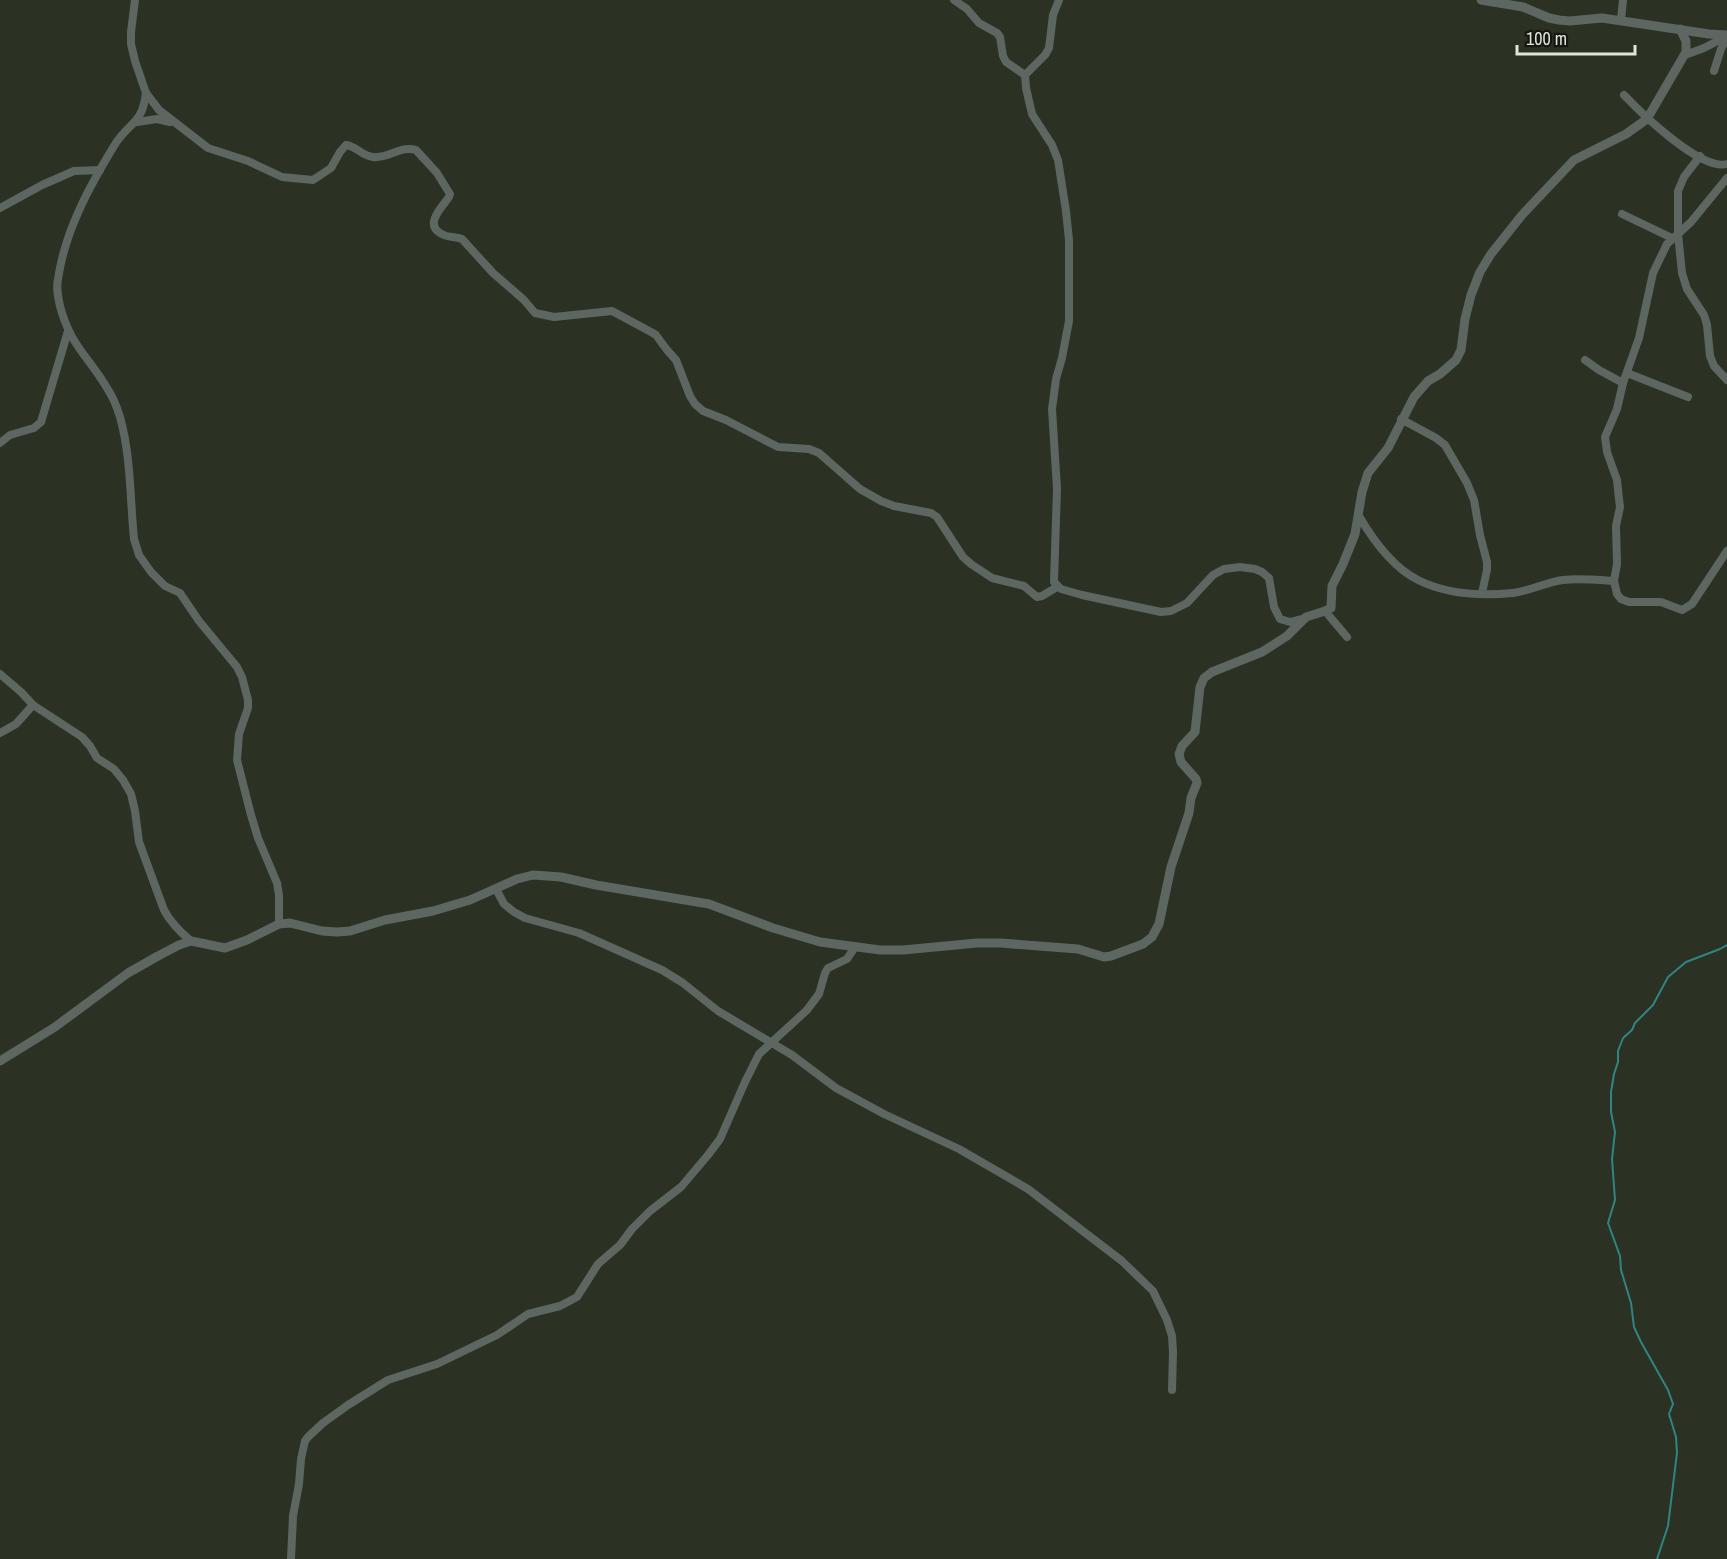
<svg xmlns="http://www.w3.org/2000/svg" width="1727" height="1559" font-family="'Archivo Narrow',sans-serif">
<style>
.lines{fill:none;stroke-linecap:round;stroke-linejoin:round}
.stream{stroke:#308584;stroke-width:2}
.minor{stroke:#5e6662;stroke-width:8}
.tertiary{stroke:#5e6662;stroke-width:9}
</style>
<rect width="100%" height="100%" fill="#2b3123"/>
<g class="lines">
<!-- stream -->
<path class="stream" d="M1657,1559L1668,1526L1677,1453L1676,1437L1669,1414L1673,1404L1668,1390L1641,1342L1634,1327L1631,1303L1621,1270L1620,1256L1608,1223L1615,1200L1612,1159L1615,1132L1611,1112V1092L1614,1074L1618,1062V1051L1623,1038L1632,1030L1635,1023L1653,1005L1668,977L1686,962L1720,949L1727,945"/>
<!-- minor -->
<g class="minor">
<path d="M135,0L131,32V44L135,61L146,93L159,110L208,148L248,161L282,177L313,180L331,168L340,152L346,145C356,146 362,156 373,157C388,159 401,145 416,150L437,173L450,194L449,197C442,207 423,225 442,234C448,238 455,236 462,239L493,273L524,300L535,313L554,317L612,311L651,332L656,335L667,350L676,360L690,396L695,404L703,411L726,420L778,447L809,449L819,453L860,489L881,501L894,506L931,513L937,517L963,557L971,564L992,578L1024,586L1037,597L1042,596L1057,587"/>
<path d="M954,0L967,9L979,23L997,33L1000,37L1003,56L1006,62L1025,75"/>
<path d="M1059,0L1053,15L1049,48L1045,55L1025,75L1026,88L1032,114L1052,145L1058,160L1066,211L1069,240V321L1062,358L1056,379L1052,409L1057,489L1054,582L1061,589L1082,595L1161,612L1171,611L1187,603L1213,575L1224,569L1240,567L1255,569L1262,572L1269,578L1274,607L1280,619L1290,622L1305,618"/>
<path d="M1621,20L1623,0"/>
<path d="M1685,55L1704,48L1727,36"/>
<path d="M1714,71L1721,49L1727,37"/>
<path d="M146,93C142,126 128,122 114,146C89,187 65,231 58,279C56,288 58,297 60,306C70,345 88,356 107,388C113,397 117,407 120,417C131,456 130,499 134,539L139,555L151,572L165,586L180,593L199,621L237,667L242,677L248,700V708L239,734L237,760L251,815L258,838L277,883L279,895V924"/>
<path d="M1624,95C1642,114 1701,171 1727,164"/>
<path d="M137,122L157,119L170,122"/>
<path d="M1700,156L1684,177L1678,191V234L1682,273L1687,289L1704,315L1707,325L1710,356L1714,366L1727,380"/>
<path d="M1727,178L1691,222L1667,244L1653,273L1639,338L1623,383L1617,409L1605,437L1607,452L1617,480L1619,499L1620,507L1616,526L1617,564L1614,581L1617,594L1621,599L1629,602H1661L1682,610L1692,604L1727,551"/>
<path d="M0,208L42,185L74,171L100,170"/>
<path d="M1622,214L1672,238"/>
<path d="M1585,360L1599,370L1623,383"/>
<path d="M1627,373L1688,397"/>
<path d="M1401,419L1436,438L1445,445L1467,483L1474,500L1480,535L1487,562V570L1482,593"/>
<path d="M0,443L10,435L34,428L41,422L68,331"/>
<path d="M1359,516C1373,540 1392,567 1418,580C1446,594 1482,596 1513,593C1530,591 1546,582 1563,580C1579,578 1597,580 1614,581"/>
<path d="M1325,611L1347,637"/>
<path d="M0,674L21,692L33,705L82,737L90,746L97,758L114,769L123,780L131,794L135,811L139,842L164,910C171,923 180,932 191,941"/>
<path d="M0,733L16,724L33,705"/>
<path d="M496,889L504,904L514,912L525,918L579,933L662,970L683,983L718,1011L792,1055L836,1088L884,1114L959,1149L1028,1189L1122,1261L1153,1291L1167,1320L1172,1336L1173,1352L1172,1390"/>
<path d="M291,1559L293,1516L299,1484L301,1459L305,1441L308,1437L323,1423L348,1405L388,1380L437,1364L497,1335L528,1314L560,1306L577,1297L598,1264L620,1245L632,1229L650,1211L681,1187L708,1155L720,1139L745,1082L759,1054L807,1010L819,994L825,973L828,968L847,959L855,947"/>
</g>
<!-- tertiary -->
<g class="tertiary">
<path d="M1481,0L1523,7L1549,18L1559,20L1570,21L1602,18L1709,34L1727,35"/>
<path d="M0,1061L55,1027L128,973L158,956L179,945L191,941L225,948L247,940L279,924L290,923L322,931L337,932L350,931L385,920L433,911L470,900L517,879L533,875L561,877L596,885L709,904L773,928L820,942L880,950H903L977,943H1000L1078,949L1104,957L1111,956L1143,944L1152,937L1159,924L1171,867L1189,813L1191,798L1197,783L1196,779L1181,762L1179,754L1182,746L1195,732L1200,687L1204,678L1212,672L1262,652L1287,636L1306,617L1325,611L1331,608L1332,586L1343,564L1355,534L1362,492L1368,473L1388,448L1414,397L1428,381L1440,374L1456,360L1461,350L1465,319L1471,295L1480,272L1491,254L1522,215L1574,160L1626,134L1647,119L1686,52V41L1680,29"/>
</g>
</g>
<!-- scale -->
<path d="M1517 45v9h118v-9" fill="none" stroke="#e0e4da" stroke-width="3"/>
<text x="1526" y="45" font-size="18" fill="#e0e4da" stroke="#151812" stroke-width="4.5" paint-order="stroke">100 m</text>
</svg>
